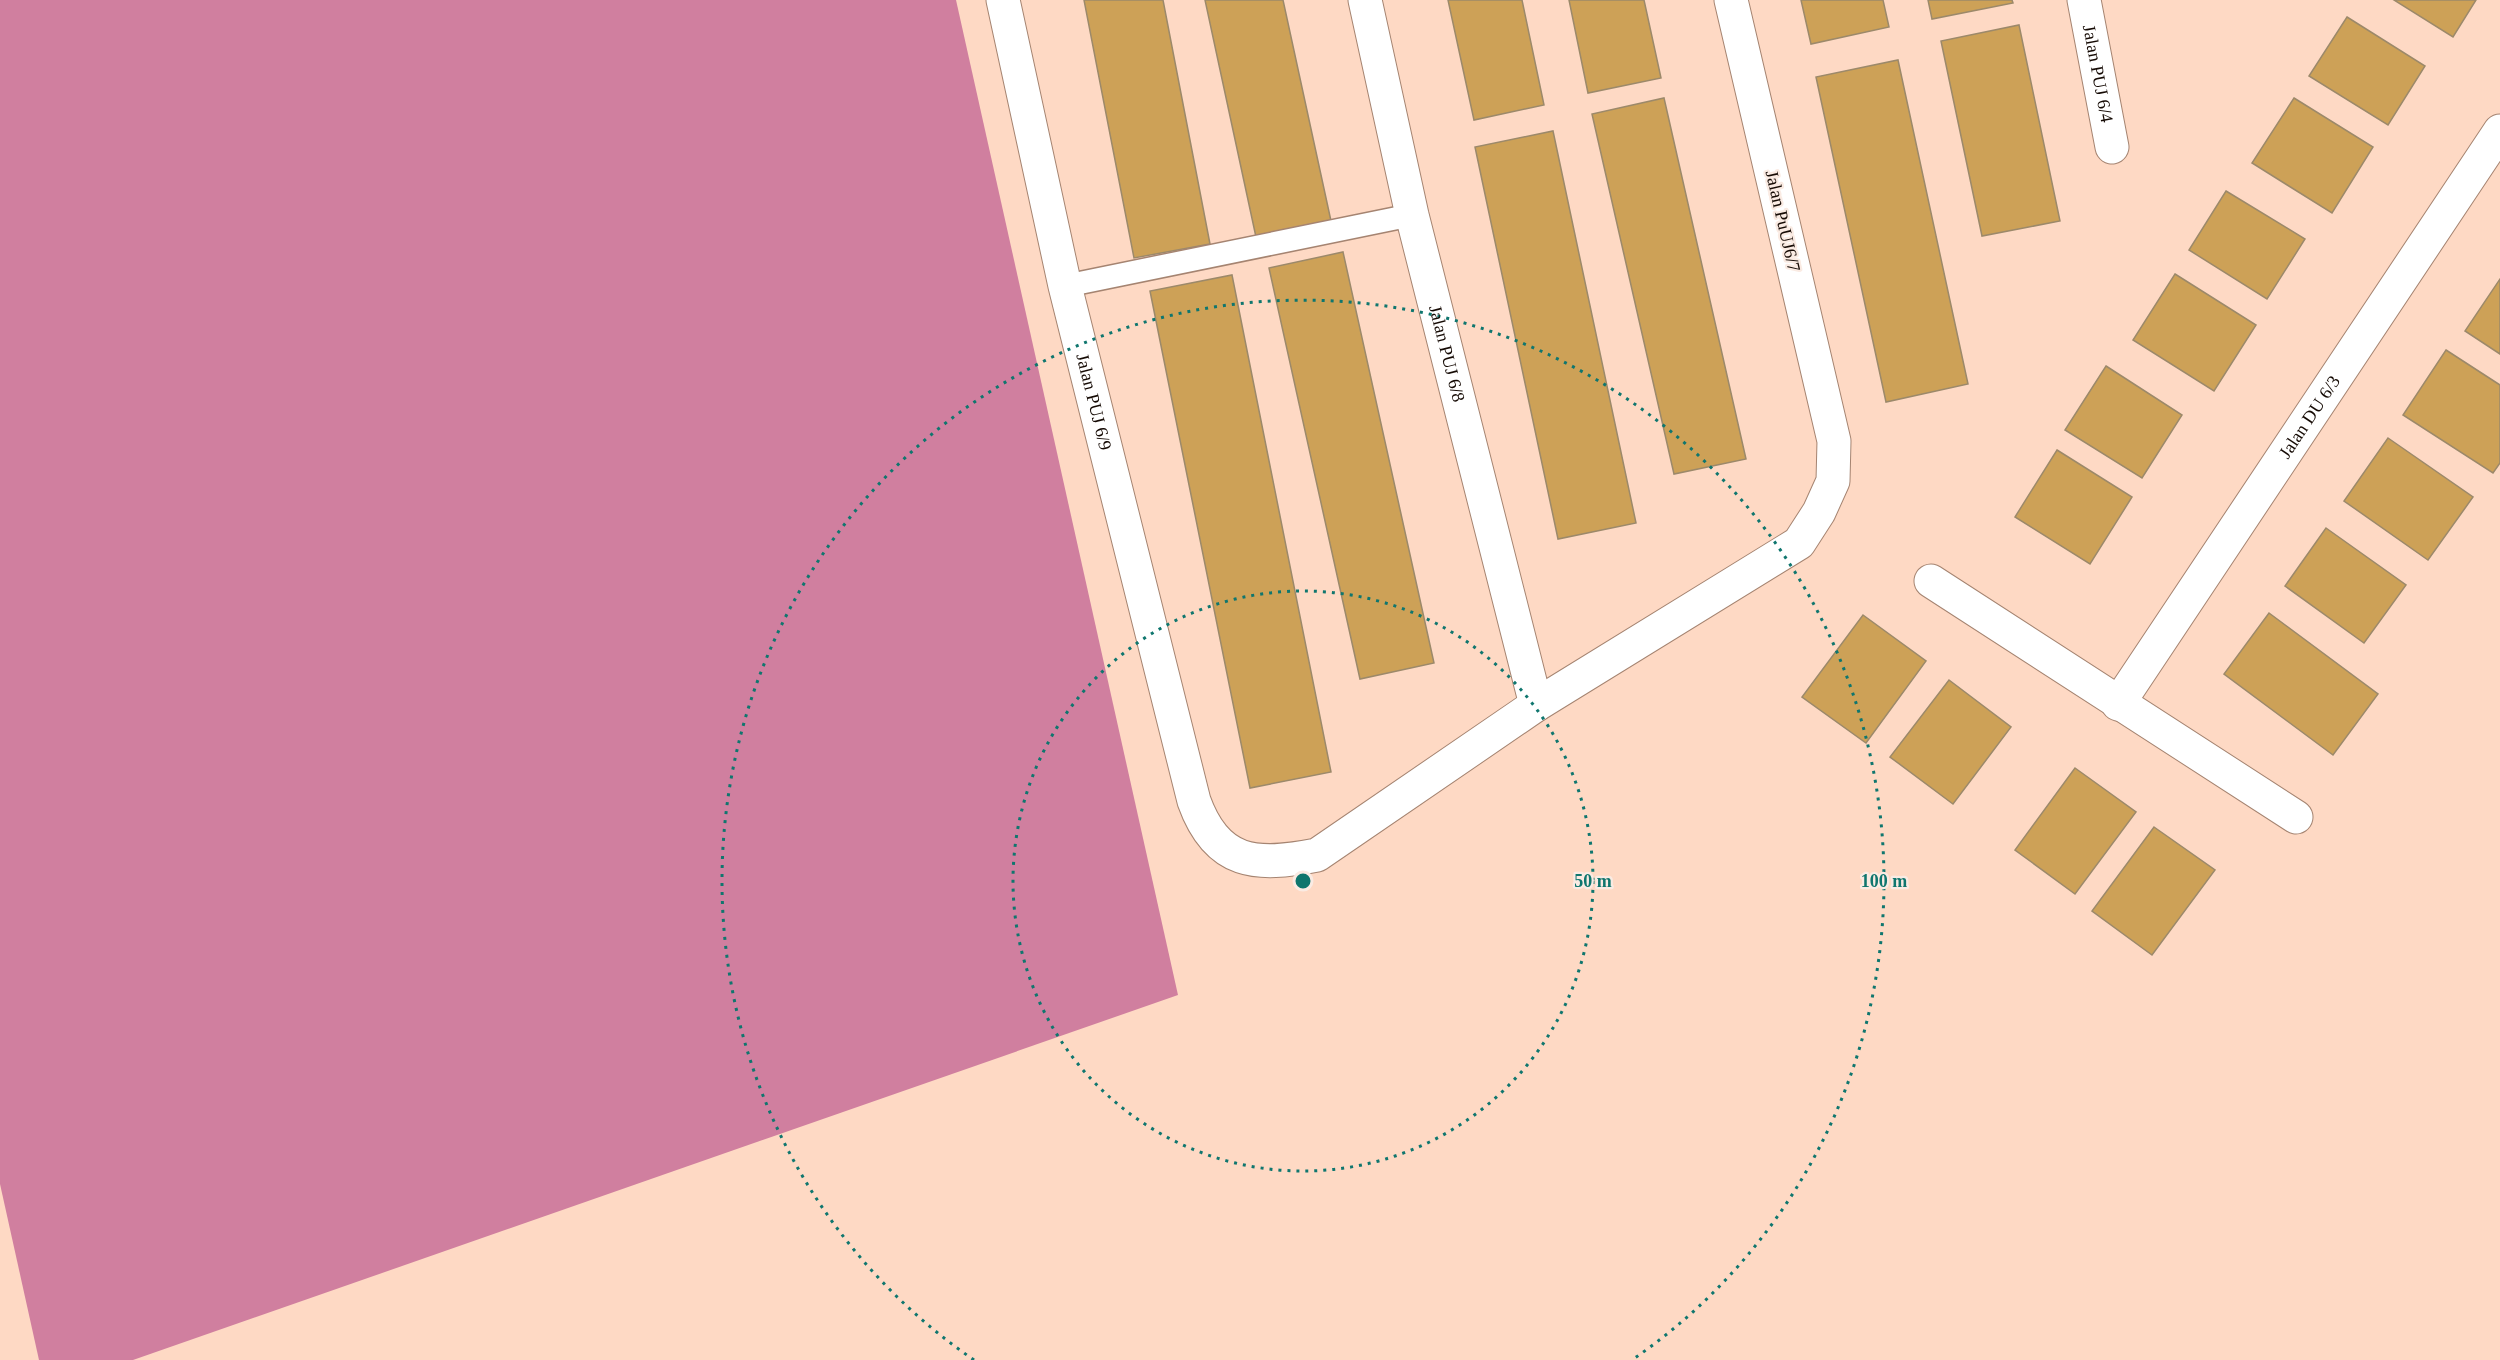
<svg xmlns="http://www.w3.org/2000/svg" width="2500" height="1360" font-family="Georgia,serif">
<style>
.water{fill:#d07f9f}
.building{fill:#cda157;stroke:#9c896a;stroke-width:1.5}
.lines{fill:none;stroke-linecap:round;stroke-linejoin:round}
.service-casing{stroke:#a58471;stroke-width:25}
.minor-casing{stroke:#a58471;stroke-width:35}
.service{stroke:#fff;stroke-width:22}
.minor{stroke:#fff;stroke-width:33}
.ring{fill:none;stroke:#0f766e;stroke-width:3;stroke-dasharray:3 6}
.labels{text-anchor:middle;stroke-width:4.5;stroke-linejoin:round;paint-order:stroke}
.street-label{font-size:18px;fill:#150a04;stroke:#faebe3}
.centre{fill:#0f766e;stroke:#faebe3;stroke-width:3}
.ring-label{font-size:18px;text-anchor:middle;font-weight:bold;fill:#0f766e;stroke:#faebe3;stroke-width:4.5;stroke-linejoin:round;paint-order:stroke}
</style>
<rect width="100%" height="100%" fill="#fed9c4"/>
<!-- water -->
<path class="water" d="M0,0H956L1178,995L133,1360H39L0,1184Z"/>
<!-- building -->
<g class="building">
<path d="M1084,0H1163L1210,244L1134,258Z"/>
<path d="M1205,0H1283L1331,221L1256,237Z"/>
<path d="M1448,0H1522L1544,105L1474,120Z"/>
<path d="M1569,0H1644L1661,78L1588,93Z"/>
<path d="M1801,0H1883L1889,27L1811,44Z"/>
<path d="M1928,0H2012L2013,3L1932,19Z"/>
<path d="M2394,0H2476L2453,37Z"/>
<path d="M2347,17L2425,66L2388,125L2309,76Z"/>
<path d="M2019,25L2060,221L1982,236L1941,41Z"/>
<path d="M1898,60L1968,384L1886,402L1816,77Z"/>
<path d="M1664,98L1746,459L1674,474L1592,114Z"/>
<path d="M2294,98L2373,147L2332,213L2252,163Z"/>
<path d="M1553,131L1636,523L1558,539L1475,147Z"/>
<path d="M2226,191L2305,239L2267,299L2189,250Z"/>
<path d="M1343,252L1434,663L1360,679L1269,268Z"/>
<path d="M2175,274L2256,325L2214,391L2133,340Z"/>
<path d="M1232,275L1331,772L1250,788L1150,291Z"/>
<path d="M2500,279V354L2465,331Z"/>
<path d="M2446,350L2500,385V463L2493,473L2403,415Z"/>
<path d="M2106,366L2182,415L2142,478L2065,430Z"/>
<path d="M2388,438L2473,497L2428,560L2344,501Z"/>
<path d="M2057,450L2132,497L2090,564L2015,517Z"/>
<path d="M2326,528L2406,585L2364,643L2285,586Z"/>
<path d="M2269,613L2378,694L2333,755L2224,674Z"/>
<path d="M1863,615L1926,661L1866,743L1802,697Z"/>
<path d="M1949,680L2011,727L1953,804L1890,757Z"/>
<path d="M2075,768L2136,812L2075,894L2015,850Z"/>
<path d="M2154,827L2215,870L2152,955L2092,911Z"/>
</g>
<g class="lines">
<defs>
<path id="service" d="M1065,286L1412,215"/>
<g id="minor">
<path id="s1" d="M1003,0L1065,286L1194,801C1217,865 1256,867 1317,855L1536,705L1799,543L1819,512L1833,481L1834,441L1731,0"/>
<path id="s2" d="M1365,0L1412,215L1536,705"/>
<path id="s3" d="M2084,0L2112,147"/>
<path d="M1931,581L2296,817"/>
<path id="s4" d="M2118,704L2500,131"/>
</g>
</defs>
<!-- service casing -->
<use href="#service" class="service-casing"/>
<!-- minor casing -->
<use href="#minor" class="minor-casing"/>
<!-- service -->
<use href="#service" class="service"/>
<!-- minor -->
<use href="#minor" class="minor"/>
</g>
<!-- distance rings -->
<g class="ring">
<circle cx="1303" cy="881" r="290"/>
<path d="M974 1360A581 581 0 1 1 1632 1360"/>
</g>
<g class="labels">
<!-- street labels -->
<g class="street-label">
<text dy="6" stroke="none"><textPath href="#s3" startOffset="75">Jalan PUJ 6/4</textPath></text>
<text transform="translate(1783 221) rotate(77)" y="6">Jalan PuUJ6/7</text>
<text dy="6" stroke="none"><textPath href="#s2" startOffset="363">Jalan PUJ 6/8</textPath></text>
<text dy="6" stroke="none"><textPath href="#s1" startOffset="412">Jalan PUJ 6/9</textPath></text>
<text dy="6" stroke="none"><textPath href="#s4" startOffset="345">Jalan DU 6/3</textPath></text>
</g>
</g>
<circle cx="1303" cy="881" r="9" class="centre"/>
<g class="ring-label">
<text x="1593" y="887">50 m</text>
<text x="1884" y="887">100 m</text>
</g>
</svg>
